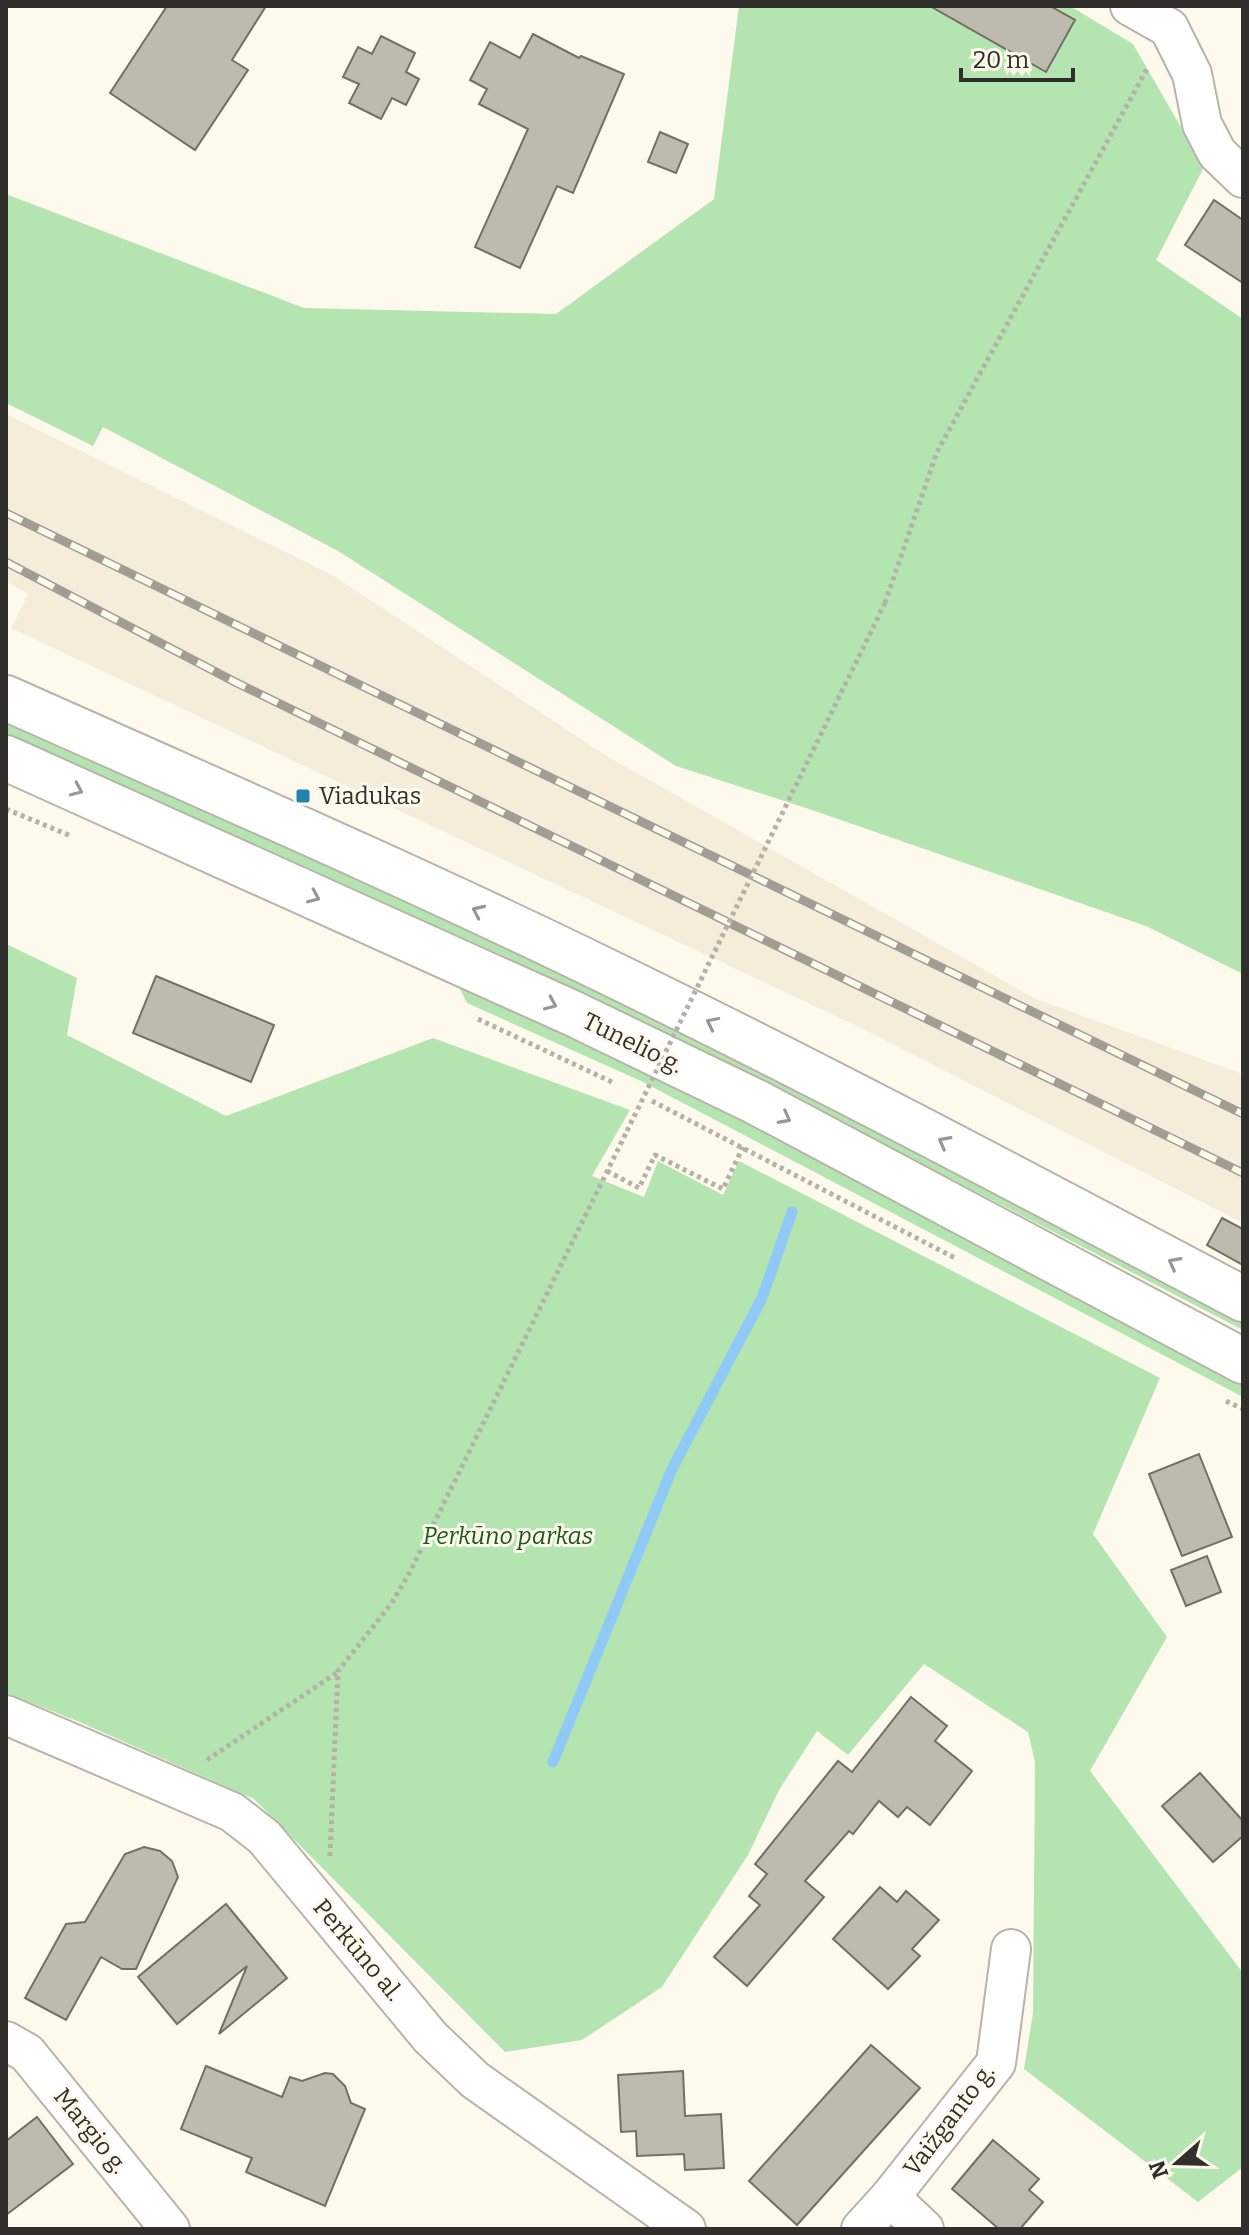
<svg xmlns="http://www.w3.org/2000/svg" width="1249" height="2235" font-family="Bitter,serif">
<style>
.built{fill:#f5edda}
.green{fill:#b4e5b1}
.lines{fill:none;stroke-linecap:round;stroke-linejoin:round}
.stream{stroke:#8fcaf7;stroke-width:11}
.building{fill:#bfbaaf;stroke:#736f65;stroke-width:2}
.minor-casing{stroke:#b9b4a9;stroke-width:42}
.primary-casing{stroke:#b9b4a9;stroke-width:48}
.path{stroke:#b5b1a7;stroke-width:5;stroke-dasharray:4 4;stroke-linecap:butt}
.minor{stroke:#fff;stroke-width:38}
.primary{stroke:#fff;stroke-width:44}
.rail-casing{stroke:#a19d95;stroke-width:9}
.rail{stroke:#fef9ed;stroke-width:6;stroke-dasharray:18;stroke-linecap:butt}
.path-bridge{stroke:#b5b1a7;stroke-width:5;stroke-dasharray:4 4;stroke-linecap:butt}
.oneway{stroke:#989795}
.poi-dot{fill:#2082ad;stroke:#fef9ed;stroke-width:3}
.labels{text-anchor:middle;stroke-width:6;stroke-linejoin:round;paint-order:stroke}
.poi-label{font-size:24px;fill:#312f2b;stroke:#fef9ed;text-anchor:start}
.street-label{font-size:24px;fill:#312f2b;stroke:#fef9ed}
.park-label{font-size:24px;font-style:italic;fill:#1b591b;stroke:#fef9ed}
</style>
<rect width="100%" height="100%" fill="#fef9ed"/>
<!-- built -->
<path class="built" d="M6,414L334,576L605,755L1036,999L1243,1074V1223L859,1027L11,628L28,594L6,581Z"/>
<!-- green -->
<g class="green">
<path d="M739,6H1070L1133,44L1204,167L1156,260L1243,319V974L1146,926L812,810L676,766L338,551L103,427L93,446L6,403V194L304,308L556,314L714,199Z"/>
<path d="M6,720L698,1036L1243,1320V1330L847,1125L506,957L6,734Z"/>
<path d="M6,944L77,978L67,1035L226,1116L433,1038L630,1110L592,1176L644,1197L658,1161L723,1195L739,1161L1160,1378L1093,1534L1167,1637L1090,1771L1243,1973V2167L1198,2202L1024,2069L1033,2013L1035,1762L1028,1732L924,1664L848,1755L817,1731L779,1790L748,1855L662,1987L582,2040L505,2052L254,1799L77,1721L6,1693Z"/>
<path d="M458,985L619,1058L813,1156L1243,1383V1397L641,1081L467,1003Z"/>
</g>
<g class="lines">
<!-- stream -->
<path class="stream" d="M553,1762L672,1469L762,1298L792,1212"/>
</g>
<!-- building -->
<g class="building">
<path d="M167,6H266L232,60L248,70L195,150L110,93Z"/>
<path d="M930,6H1050L1075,20L1046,72Z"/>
<path d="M533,34L579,58L581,56L624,74L573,193L557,186L520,268L475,247L528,129L479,104L487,89L470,80L490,42L520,58Z"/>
<path d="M381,36L415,53L406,72L419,79L406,105L392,98L381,119L349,103L359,84L343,77L358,47L372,54Z"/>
<path d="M660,132L688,144L676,173L648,162Z"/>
<path d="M1214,200L1243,220V283L1185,245Z"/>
<path d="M156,976L274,1025L251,1082L133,1033Z"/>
<path d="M1222,1218L1243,1229V1265L1207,1245Z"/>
<path d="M1199,1454L1232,1537L1182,1556L1149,1474Z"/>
<path d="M1207,1556L1221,1592L1186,1606L1171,1570Z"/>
<path d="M911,1697L947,1726L935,1741L972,1771L930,1825L907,1807L898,1817L879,1801L853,1834L849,1831L805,1881L824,1897L747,1986L714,1957L760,1905L749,1896L767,1874L755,1864L838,1761L852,1772Z"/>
<path d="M1200,1773L1243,1821V1836L1213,1862L1162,1806Z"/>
<path d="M144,1847L160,1851L172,1861L178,1877L136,1969H122L101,1957L66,2020L25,1998L66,1924L85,1922L125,1854Z"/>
<path d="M880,1887L897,1902L906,1891L939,1920L912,1949L920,1956L888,1989L833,1939Z"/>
<path d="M226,1904L287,1978L219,2034L247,1966L177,2024L138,1977Z"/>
<path d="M871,2045L920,2088L797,2225L749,2181Z"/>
<path d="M206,2066L282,2097L290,2077L302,2081L325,2073L333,2074L345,2086L351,2103L365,2109L325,2206L246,2172L252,2158L181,2129Z"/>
<path d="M683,2071L685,2116L721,2114L724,2168L685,2170L684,2154L637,2156L636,2131L621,2132L618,2075Z"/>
<path d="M37,2117L73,2164L6,2215V2141Z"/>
<path d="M993,2140L1039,2179L1029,2190L1043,2202L1020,2229H999L952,2189Z"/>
</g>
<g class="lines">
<defs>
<g id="minor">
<path d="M1130,6L1169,28"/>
<path d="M1169,28L1192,74L1202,124L1217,153L1243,178"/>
<path d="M6,1715L232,1812L264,1837L430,2037L475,2080L686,2229"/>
<path d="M6,2041L27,2053L170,2229"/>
<path d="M890,2197L924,2229"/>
<path d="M861,2229L890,2197L996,2063L1011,1949"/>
</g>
<g id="primary">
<path d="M6,698C208,788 411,876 610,973C824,1077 1033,1188 1243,1299"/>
<path d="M6,758L572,1013L756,1102L1243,1361"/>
</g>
</defs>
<!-- minor casing -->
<use href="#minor" class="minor-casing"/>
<!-- primary casing -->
<use href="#primary" class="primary-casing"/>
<!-- path -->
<g class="path">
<path d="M885,603L937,452L1148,67"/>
<path d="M6,809L71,836"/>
<path d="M478,1019L614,1083"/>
<path d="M652,1101L955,1258"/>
<path d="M607,1171L639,1188L655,1155L723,1189L743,1147"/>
<path d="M1226,1401L1243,1409"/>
<path d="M207,1760L338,1672"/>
<path d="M330,1856L338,1671L391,1604L410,1572L627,1131"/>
</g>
<!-- minor -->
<use href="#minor" class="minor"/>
<!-- primary -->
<use href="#primary" class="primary"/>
<defs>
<g id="rail">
<path d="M6,513L1243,1114"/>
<path d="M6,562L235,682L1243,1173"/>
</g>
</defs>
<!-- rail casing -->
<use href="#rail" class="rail-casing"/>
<!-- rail -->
<use href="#rail" class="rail"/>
<!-- path-bridge -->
<path class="path-bridge" d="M627,1131L885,603"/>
</g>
<!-- one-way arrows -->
<defs><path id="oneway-chevron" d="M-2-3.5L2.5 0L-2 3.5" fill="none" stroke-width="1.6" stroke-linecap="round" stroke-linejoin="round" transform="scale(2)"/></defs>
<g class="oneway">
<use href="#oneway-chevron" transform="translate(77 790) rotate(24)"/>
<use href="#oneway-chevron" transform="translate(314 897) rotate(24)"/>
<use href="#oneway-chevron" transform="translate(478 911) rotate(-155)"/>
<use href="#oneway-chevron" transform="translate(551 1004) rotate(24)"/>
<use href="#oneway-chevron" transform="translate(712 1023) rotate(-154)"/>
<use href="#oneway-chevron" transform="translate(785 1118) rotate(28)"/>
<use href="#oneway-chevron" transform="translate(944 1142) rotate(-152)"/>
<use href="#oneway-chevron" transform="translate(1174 1263) rotate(-152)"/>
</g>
<!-- markers -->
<rect class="poi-dot" x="295" y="788" width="16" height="16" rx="4"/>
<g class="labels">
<!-- poi labels -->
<g class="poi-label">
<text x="319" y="804">Viadukas</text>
</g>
<!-- street labels -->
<g class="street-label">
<text transform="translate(633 1043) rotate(26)" y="8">Tunelio g.</text>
<text transform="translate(358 1950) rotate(50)" y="8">Perkūno al.</text>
<text transform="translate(949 2120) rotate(-53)" y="8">Vaižganto g.</text>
<text transform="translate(91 2131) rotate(51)" y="8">Margio g.</text>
</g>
<!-- park labels -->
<g class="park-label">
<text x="508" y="1544">Perkūno parkas</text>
</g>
</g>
<!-- border -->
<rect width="1249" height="2235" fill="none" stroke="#312f2b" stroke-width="16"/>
<!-- north arrow -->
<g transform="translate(1177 2163) rotate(250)" stroke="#fef9ed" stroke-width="6" paint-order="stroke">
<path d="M0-6L14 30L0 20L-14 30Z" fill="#312f2b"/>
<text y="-12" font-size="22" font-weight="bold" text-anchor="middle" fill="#312f2b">N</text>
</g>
<!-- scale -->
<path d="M961 68v12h112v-12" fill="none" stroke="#312f2b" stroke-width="4"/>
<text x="973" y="68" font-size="24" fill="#312f2b" stroke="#fef9ed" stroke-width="6" paint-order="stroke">20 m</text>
</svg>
